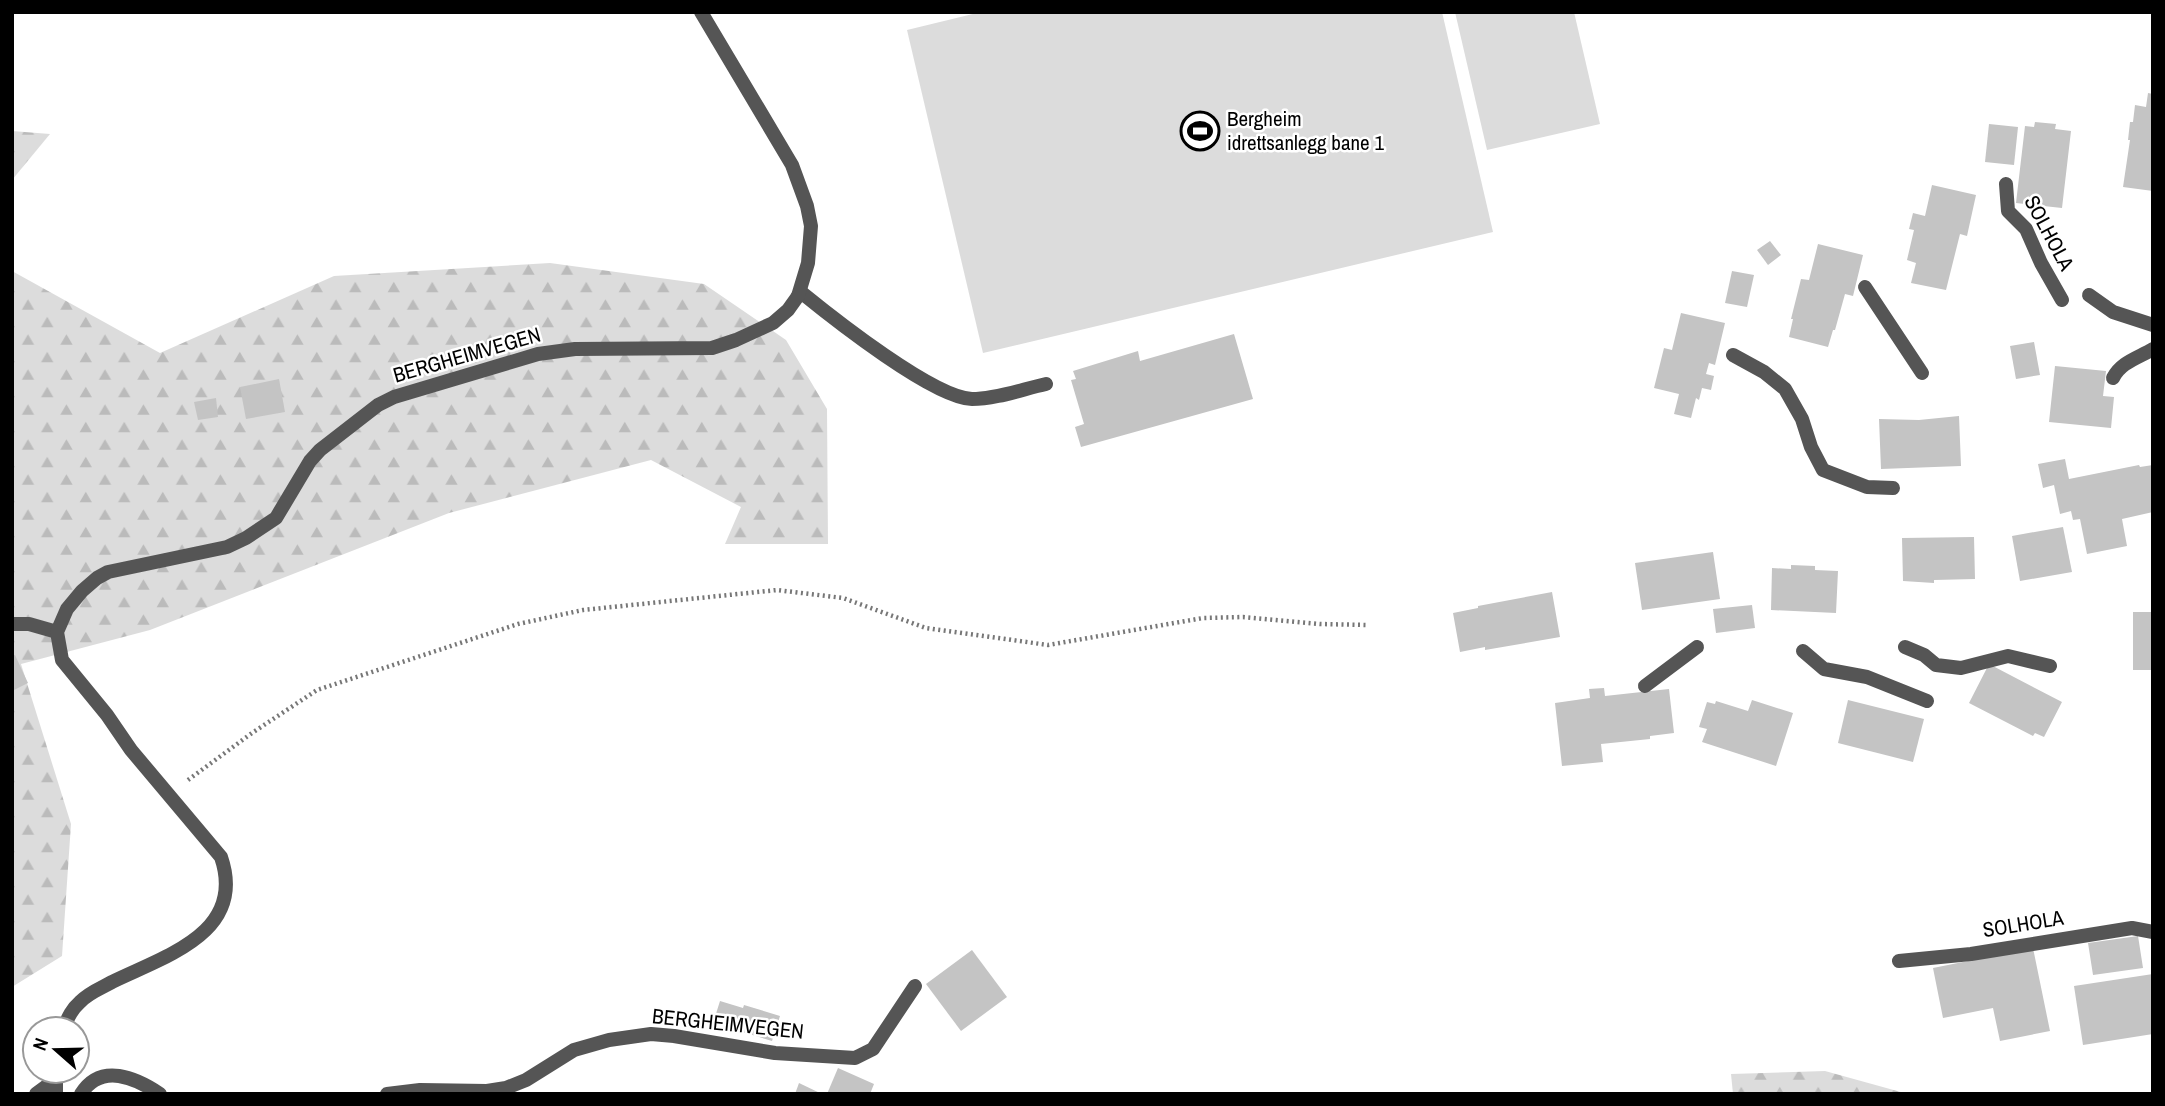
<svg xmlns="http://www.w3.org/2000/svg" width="2165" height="1106" font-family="'Archivo Narrow',sans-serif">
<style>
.grass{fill:#dcdcdc}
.forest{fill:url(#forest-firs)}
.building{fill:#c4c4c4}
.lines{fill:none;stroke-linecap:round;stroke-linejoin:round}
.path{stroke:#777;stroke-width:4.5;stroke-dasharray:2 3.5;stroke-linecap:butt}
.service{stroke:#555;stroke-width:14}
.tertiary{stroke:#555;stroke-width:14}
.labels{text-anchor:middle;stroke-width:5;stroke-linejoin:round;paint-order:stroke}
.poi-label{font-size:21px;fill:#000;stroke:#fff;text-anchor:start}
.street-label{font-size:21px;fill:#000;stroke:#fff}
</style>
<defs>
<pattern id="forest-firs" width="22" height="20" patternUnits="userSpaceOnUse" patternTransform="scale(1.75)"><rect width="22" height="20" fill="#dcdcdc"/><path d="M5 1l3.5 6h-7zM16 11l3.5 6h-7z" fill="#bbb"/></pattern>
</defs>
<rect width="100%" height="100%" fill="#fff"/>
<!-- grass -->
<g class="grass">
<path d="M981,12H1442L1493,232L983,353L907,30Z"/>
<path d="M1455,12H1574L1600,124L1487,150Z"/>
</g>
<!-- forest -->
<g class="forest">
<path d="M12,131L50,134L12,180Z"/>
<path d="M550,263L704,284L786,340L827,409L828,544H725L741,507L651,460L449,513L150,630L21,664L71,824L62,956L12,987V271L160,353L334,276Z"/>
<path d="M1825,1071L1908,1094H1733L1731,1074Z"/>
</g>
<!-- building -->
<g class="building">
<path d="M2148,93L2153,94V191L2123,187L2130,140H2128L2130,122H2133L2135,105L2146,107Z"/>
<path d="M2035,122L2056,124L2055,129L2071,131L2062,208L2016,203L2025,126L2034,127Z"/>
<path d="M1989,124L2018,127L2014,165L1985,162Z"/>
<path d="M1932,185L1976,195L1967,236L1960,234L1946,290L1911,283L1916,263L1907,260L1914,230L1909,229L1913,213L1925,216Z"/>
<path d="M1770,241L1781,255L1768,265L1757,250Z"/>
<path d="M1818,244L1863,255L1853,296L1845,294L1835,330H1833L1828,347L1789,337L1793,319H1791L1801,279L1809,280Z"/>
<path d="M1732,271L1754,275L1747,307L1725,303Z"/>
<path d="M1681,313L1725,323L1715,365L1709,363L1706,374L1714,376L1711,390L1702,388L1699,400L1696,398L1691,418L1674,414L1679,394L1654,388L1664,348L1672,350Z"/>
<path d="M1234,334L1253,399L1081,447L1075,427L1084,424L1071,380L1076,379L1073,371L1138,351L1140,361Z"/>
<path d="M2034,342L2040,375L2016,379L2010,346Z"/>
<path d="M2055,366L2106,371L2103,396L2114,397L2111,428L2049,422Z"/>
<path d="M279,379L285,412L246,419L240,387Z"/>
<path d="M216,398L218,417L198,420L194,402Z"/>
<path d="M1959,416L1961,466L1881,469L1879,419L1919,420Z"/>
<path d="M2065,459L2069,479L2139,465L2140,467L2153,465V512L2122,519L2127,546L2087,554L2080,519L2073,520L2071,511L2060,514L2054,485L2043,488L2038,464Z"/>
<path d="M2063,527L2072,572L2020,581L2012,536Z"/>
<path d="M1974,537L1975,579L1934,580V583L1903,581L1902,538Z"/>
<path d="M1713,552L1720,599L1642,610L1635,563Z"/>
<path d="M1791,565L1815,566V570L1838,571L1836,613L1771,610L1772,568L1791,569Z"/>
<path d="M1552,592L1560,637L1485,650V647L1460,652L1453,613L1478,608V606Z"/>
<path d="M1752,605L1755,628L1716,633L1713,609Z"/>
<rect x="2133" y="612" width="20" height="58"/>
<path d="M15,655L28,683L12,691V656Z"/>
<path d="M1989,664L2062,702L2044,737L2035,733L2033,736L1969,703Z"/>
<path d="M1604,688L1605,696L1669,689L1674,733L1650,736V739L1601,744L1603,762L1562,766L1555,703L1590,698L1589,689Z"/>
<path d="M1752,700L1793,713L1776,766L1702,742L1707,729L1699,727L1707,702L1715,704L1716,701L1748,711Z"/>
<path d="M1848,700L1924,719L1913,762L1838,743Z"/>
<path d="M2138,936L2143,968L2093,975L2088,943Z"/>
<path d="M2033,948L2050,1031L2000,1041L1993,1008L1943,1018L1933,968Z"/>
<path d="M972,950L1007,997L961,1031L926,984Z"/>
<path d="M2153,974V1034L2083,1045L2074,986Z"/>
<path d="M720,1001L743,1008L744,1005L780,1016L772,1041L736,1030L738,1027L714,1020Z"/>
<path d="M838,1068L874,1084L870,1094H827Z"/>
<path d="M799,1083L822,1094H795Z"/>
</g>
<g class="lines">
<!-- path -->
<path class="path" d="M188,780L252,733L317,690L518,624L583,610L777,590L843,598L926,628L1048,645L1203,618L1243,617L1320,624L1367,625"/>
<!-- service -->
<g class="service">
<path d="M2006,184L2008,211L2026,229L2041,263L2062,300"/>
<path d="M1865,287L1922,373"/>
<path d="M2089,295L2113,312L2153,325"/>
<path d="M798,296L802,293C834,319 934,398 972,399C996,399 1023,389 1046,384"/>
<path d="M1733,355L1764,372L1785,389L1802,419L1811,447L1823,470L1867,487L1893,488"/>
<path d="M2113,378C2121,362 2138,358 2153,349"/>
<path d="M12,624H29L57,632"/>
<path d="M1905,647L1924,655L1936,665L1961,668L2008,656L2050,666"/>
<path d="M1803,651L1824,669L1867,677L1927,701"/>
<path d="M1645,686L1697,647"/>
<path d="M1899,961L1971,954L2132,928L2153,932"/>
<path d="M36,1094L55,1080"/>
<path d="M81,1094C101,1062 136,1078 160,1094"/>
<path d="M387,1094L420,1090L487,1091L506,1088L526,1080L574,1050L609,1040L651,1034L674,1036L775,1053L855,1058L873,1049L915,986"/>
</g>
<!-- tertiary -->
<g class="tertiary">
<path d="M63,1029C68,1018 71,1010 80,1002C88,993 101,988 112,982C165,956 247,933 221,857L131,750L107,715L62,660L57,632L67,609L82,591L97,578L108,572L227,547L246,538L276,518L310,461L320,450L378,405L394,397L538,354L575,349L712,348L736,340L773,323L788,310L798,296L808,263L811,226L807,206L792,165L701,12"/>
<path d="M56,1094V1071"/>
</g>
</g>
<!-- icons -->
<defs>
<symbol id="stadium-ring" viewBox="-11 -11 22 22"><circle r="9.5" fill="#fff" stroke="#000" stroke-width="1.5"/><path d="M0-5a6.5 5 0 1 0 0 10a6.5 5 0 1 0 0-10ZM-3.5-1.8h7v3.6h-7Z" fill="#000"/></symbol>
</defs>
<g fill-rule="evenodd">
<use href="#stadium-ring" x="1178" y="109" width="44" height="44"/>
</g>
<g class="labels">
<!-- poi labels -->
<g class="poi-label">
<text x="1227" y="126">Bergheim<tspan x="1227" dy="24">idrettsanlegg bane 1</tspan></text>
</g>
<!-- street labels -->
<g class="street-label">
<text transform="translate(2049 233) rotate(62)" y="7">SOLHOLA</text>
<text transform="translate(467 355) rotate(-16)" y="7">BERGHEIMVEGEN</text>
<text transform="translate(2023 924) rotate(-9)" y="7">SOLHOLA</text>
<text transform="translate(728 1024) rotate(6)" y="7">BERGHEIMVEGEN</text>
</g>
</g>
<!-- border -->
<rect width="2165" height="1106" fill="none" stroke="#000000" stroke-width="28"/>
<!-- north arrow -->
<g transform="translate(56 1050) rotate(290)"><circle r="33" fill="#ffffff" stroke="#999999" stroke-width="2"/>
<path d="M0-5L12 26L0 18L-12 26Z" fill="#000000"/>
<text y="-10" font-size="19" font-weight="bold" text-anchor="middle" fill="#000000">N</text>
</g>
</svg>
